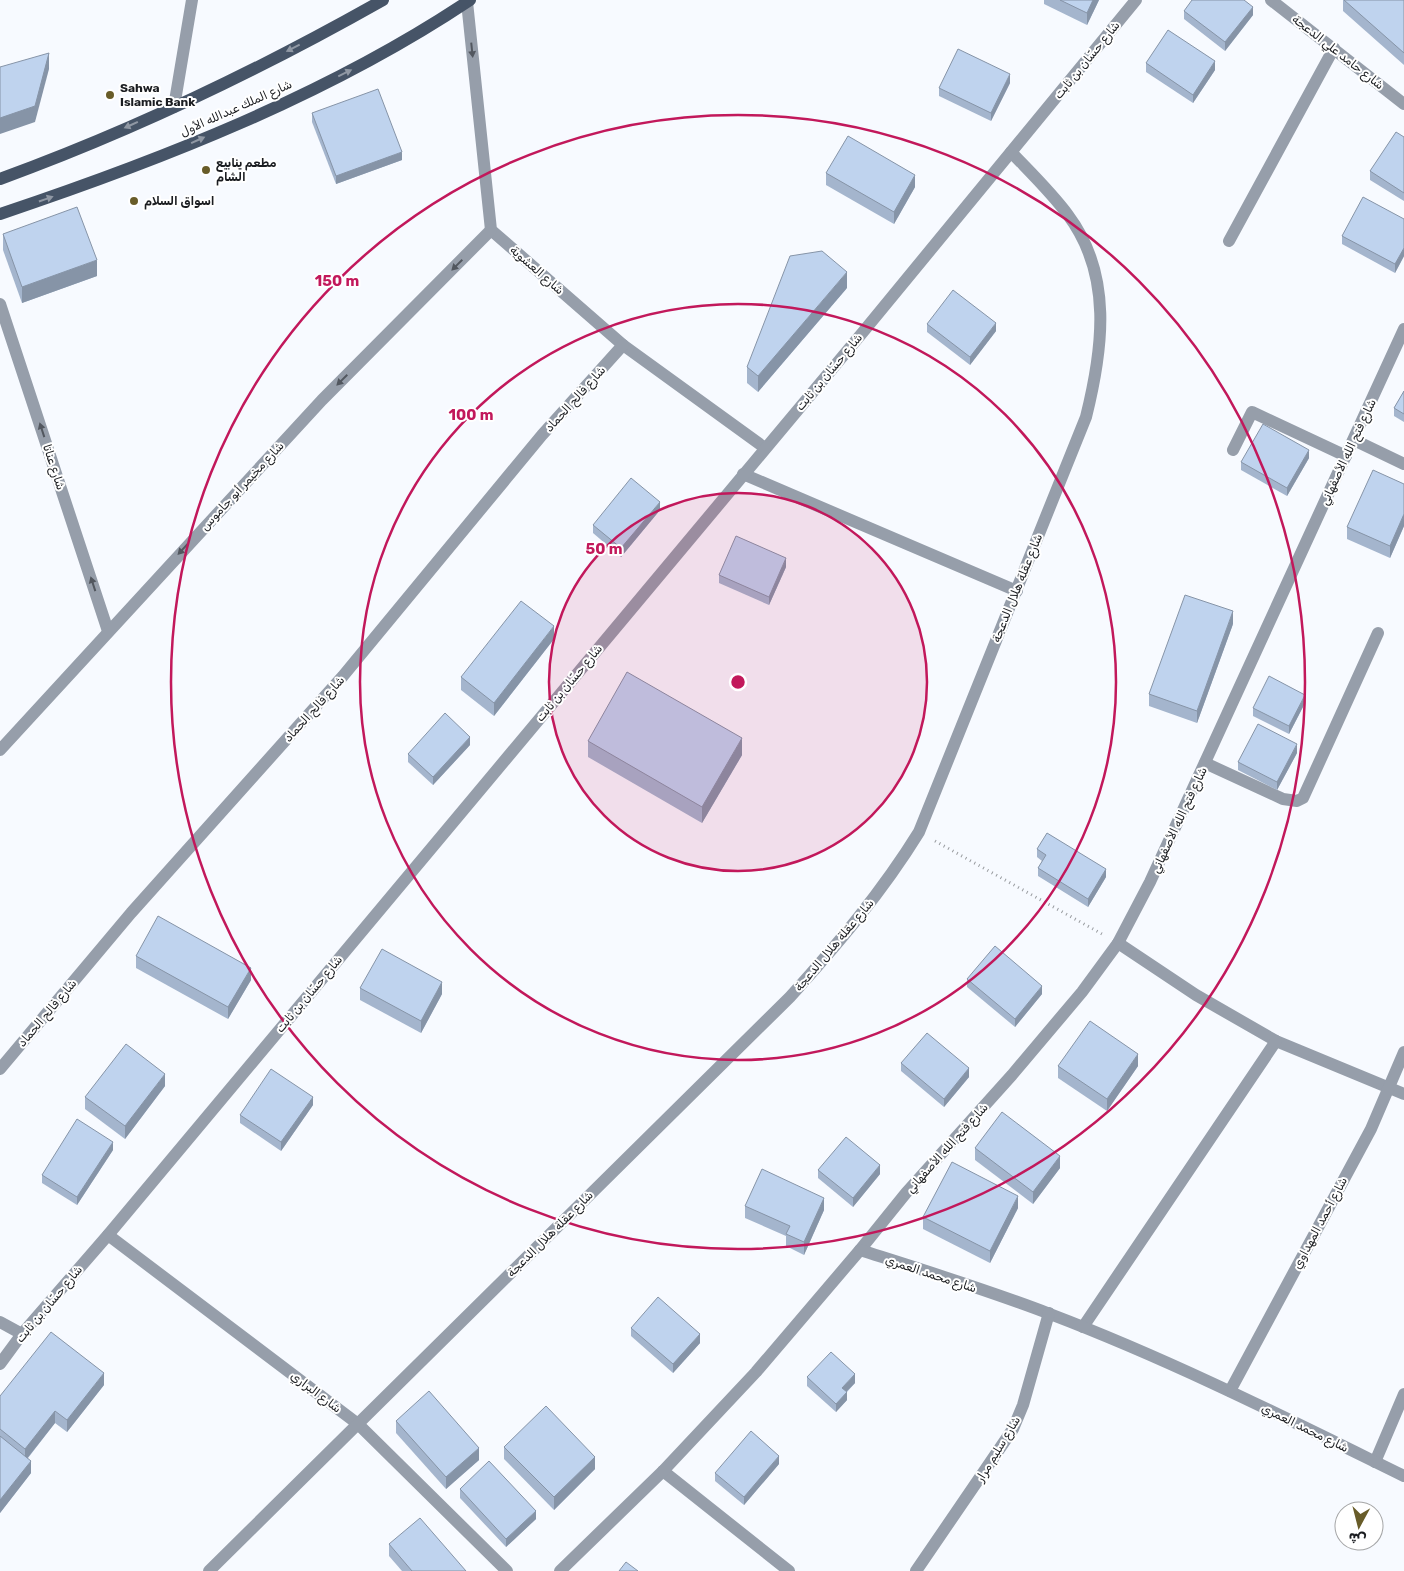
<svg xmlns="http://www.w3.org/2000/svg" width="1404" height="1571" font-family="Rubik,'Noto Sans Arabic',sans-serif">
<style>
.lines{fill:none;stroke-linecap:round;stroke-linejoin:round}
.path{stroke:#989b9f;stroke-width:3;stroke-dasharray:1 4;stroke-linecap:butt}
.service{stroke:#969eaa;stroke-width:12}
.minor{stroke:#969eaa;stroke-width:12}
.tertiary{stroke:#969eaa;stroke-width:12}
.primary{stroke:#465467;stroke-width:12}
.wall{fill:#a4b5cd}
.shaded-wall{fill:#8694a7}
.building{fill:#bfd3ee;stroke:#8694a7}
.oneway{fill:#9098a4}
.oneway2{fill:#52575f}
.ring{fill:none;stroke:#c2185b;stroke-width:2.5}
.poi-dot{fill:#685c29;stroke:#fff;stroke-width:2}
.labels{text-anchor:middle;stroke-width:4;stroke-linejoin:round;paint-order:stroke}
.street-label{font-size:12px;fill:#1b1d21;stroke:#fff}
.poi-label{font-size:12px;font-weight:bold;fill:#1b1d21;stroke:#fff;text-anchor:start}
.centre{fill:#c2185b;stroke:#fff;stroke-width:2.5}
.ring-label{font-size:15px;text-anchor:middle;font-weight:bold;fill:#c2185b;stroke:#fff;stroke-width:4;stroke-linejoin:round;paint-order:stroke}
</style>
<rect width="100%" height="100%" fill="#f7faff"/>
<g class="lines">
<!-- path -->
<path class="path" d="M935,841L1102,934"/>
<!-- service -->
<g class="service">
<path d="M174,107L192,0"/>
<path d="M1233,450L1252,412L1346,456"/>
<path d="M743,474L1017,591"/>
</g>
<!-- minor -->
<g class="minor">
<path d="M467,2L491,230L623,345L765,448"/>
<path d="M1229,241L1334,48"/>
<path d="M0,304L108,631"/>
<path d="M1354,440L1404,464"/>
<path d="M0,750L322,400L491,230"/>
<path d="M1205,763L1283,799L1297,801L1303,798L1378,633"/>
<path d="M1118,943L1196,995L1276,1041L1404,1094"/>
<path d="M0,1069L131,913L343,676L542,435L623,345"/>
<path d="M108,1235L358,1424L507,1571"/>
<path d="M860,1250L906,1193L1012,1075L1082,992L1118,943L1150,882L1404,329"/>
<path d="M0,1322L22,1334"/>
<path d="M1083,1327L1276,1041"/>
<path d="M1230,1391L1371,1129L1404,1052"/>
<path d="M1375,1462L1404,1394"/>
<path d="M663,1471L789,1571"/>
<path d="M209,1571L790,997C837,945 882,892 919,832L1086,417C1103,349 1113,275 1068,215C1051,192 1030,172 1011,152"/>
<path d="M560,1571L663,1471L756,1372L860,1250C923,1270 988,1290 1050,1314C1171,1360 1288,1419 1404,1476"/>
<path d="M916,1571L1013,1429L1023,1405L1049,1313"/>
</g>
<!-- tertiary -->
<g class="tertiary">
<path d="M1271,0L1404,104"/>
<path d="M0,1364L22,1334L108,1235L863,332L1136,0"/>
</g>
<!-- primary -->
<g class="primary">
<path d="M0,179C132,131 261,69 383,0"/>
<path d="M0,214C161,160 328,95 470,0"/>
</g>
</g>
<!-- wall -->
<g class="wall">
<path d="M1044,0H1099L1087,25L1044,4Z"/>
<path d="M1343,0H1404V65L1343,11Z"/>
<path d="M1184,11L1253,15L1225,51L1184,19Z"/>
<path d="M1146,63L1215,70L1193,103L1146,72Z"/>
<path d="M1010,83L991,121L939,96V88Z"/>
<path d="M312,113L402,160L336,184L312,122Z"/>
<path d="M1404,137V201L1370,180V171Z"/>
<path d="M826,173L915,187L894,224L826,185Z"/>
<path d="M1404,219V256L1395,273L1342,244V236Z"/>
<path d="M3,234L97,276L22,303L3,250Z"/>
<path d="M847,288L758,392L747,383V367Z"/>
<path d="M927,324L996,331L970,365L927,332Z"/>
<path d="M1404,391V422L1394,416V408Z"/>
<path d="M1309,458L1287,496L1241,470V462Z"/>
<path d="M1404,484V526L1390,558L1347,539V527Z"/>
<path d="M660,510L621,557L593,533V525Z"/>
<path d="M786,567L769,605L719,583V575Z"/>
<path d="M1233,624L1197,723L1149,706V694Z"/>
<path d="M554,639L494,716L461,690V677Z"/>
<path d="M1305,703L1289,734L1253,716V708Z"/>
<path d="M588,741L742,755L702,823L588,757Z"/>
<path d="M470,745L433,785L408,762V754Z"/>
<path d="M1297,753L1277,790L1238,770V762Z"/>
<path d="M1037,849L1106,877L1088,907L1038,876V868L1042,861L1037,857Z"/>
<path d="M136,956L251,980L228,1019L136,968Z"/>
<path d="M967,979L1042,994L1015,1027L967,987Z"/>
<path d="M360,988L442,994L421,1033L360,1000Z"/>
<path d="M901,1063L969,1077L944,1107L901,1071Z"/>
<path d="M1058,1066H1138L1107,1111L1058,1078Z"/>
<path d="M165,1086L125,1139L85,1109V1097Z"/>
<path d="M313,1105L281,1151L240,1123V1115Z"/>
<path d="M975,1148L1060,1168L1033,1204L975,1160Z"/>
<path d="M113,1150L77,1205L42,1183V1175Z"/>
<path d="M818,1170L880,1174L853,1207L818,1178Z"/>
<path d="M745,1206L824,1210L804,1255L786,1246V1236L745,1218Z"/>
<path d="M1018,1208L990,1263L923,1229V1217Z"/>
<path d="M631,1328L700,1343L673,1373L631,1336Z"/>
<path d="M807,1377L855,1383L847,1392V1400L836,1412L807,1386Z"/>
<path d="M104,1385L67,1432L55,1423L28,1458L31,1473L0,1513V1396Z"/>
<path d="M396,1421L479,1460L446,1489L396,1433Z"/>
<path d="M504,1447L595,1469L554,1510L504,1459Z"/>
<path d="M779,1464L744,1505L715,1481V1473Z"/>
<path d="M460,1489L536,1519L506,1547L460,1498Z"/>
<path d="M389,1544L466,1571H402L389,1556Z"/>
</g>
<!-- shaded-wall -->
<g class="shaded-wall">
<path d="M1093,0H1099L1087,25V13Z"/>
<path d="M1253,7V15L1225,51V42Z"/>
<path d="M49,53V69L35,122L0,134V118Z"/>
<path d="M1215,61V70L1193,103V95Z"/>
<path d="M1010,74V83L991,121V113Z"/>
<path d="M402,152V160L336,184V176Z"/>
<path d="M915,175V187L894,224V212Z"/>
<path d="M1404,248V256L1395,273V264Z"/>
<path d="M97,260V276L22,303V287Z"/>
<path d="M847,272V288L758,392V376Z"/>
<path d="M996,323V331L970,365V357Z"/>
<path d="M1309,450V458L1287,496V488Z"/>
<path d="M660,502V510L621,557V548Z"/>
<path d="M1404,514V526L1390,558V546Z"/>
<path d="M786,558V567L769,605V597Z"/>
<path d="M1233,611V624L1197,723V711Z"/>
<path d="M554,626V639L494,716V703Z"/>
<path d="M1305,695V703L1289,734V726Z"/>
<path d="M470,737V745L433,785V777Z"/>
<path d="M742,738V755L702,823V807Z"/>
<path d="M1297,744V753L1277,790V782Z"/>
<path d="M1106,869V877L1088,907V899Z"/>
<path d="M251,968V980L228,1019V1007Z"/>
<path d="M442,982V994L421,1033V1021Z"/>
<path d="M1042,986V994L1015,1027V1019Z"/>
<path d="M1138,1054V1066L1107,1111V1099Z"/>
<path d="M969,1068V1077L944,1107V1099Z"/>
<path d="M165,1074V1086L125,1139V1126Z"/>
<path d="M313,1097V1105L281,1151V1142Z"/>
<path d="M113,1142V1150L77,1205V1197Z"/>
<path d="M1060,1156V1168L1033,1204V1192Z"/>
<path d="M880,1165V1174L853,1207V1198Z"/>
<path d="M1018,1196V1208L990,1263V1251Z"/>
<path d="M824,1198V1210L804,1255V1242Z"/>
<path d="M700,1334V1343L673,1373V1364Z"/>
<path d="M104,1373V1385L67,1432V1420Z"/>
<path d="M855,1374V1383L842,1396V1388Z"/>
<path d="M847,1392V1400L836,1412V1404Z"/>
<path d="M55,1411V1423L25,1461V1449Z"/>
<path d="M479,1448V1460L446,1489V1477Z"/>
<path d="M779,1456V1464L744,1505V1497Z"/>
<path d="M595,1457V1469L554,1510V1497Z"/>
<path d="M31,1461V1473L0,1513V1500Z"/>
<path d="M536,1511V1519L506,1547V1539Z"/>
</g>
<!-- building -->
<g class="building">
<path d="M1060,0H1093L1087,13Z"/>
<path d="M1192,0H1244L1253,7L1225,42L1184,11Z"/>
<path d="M1344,0H1404V53Z"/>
<path d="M1168,30L1215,61L1193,95L1146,63Z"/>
<path d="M958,49L1010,74L991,113L939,88Z"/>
<path d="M49,53L35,106L0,118V67Z"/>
<path d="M378,89L402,152L336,176L312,113Z"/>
<path d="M1396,132L1404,137V193L1370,171Z"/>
<path d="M848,136L915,175L894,212L826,173Z"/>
<path d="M1363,197L1404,219V248L1395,264L1342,236Z"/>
<path d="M77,207L97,260L22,287L3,234Z"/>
<path d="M822,251L847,272L758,376L747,367L790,256Z"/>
<path d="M953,290L996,323L970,357L927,324Z"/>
<path d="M1404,391V414L1394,408Z"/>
<path d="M1263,424L1309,450L1287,488L1241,462Z"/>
<path d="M1373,470L1404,484V514L1390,546L1347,527Z"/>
<path d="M631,478L660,502L621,548L593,525Z"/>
<path d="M736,536L786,558L769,597L719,575Z"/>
<path d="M1185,595L1233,611L1197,711L1149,694Z"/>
<path d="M521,601L554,626L494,703L461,677Z"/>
<path d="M627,672L742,738L702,807L588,741Z"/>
<path d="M1269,676L1305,695L1289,726L1253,708Z"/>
<path d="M445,713L470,737L433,777L408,754Z"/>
<path d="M1258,724L1297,744L1277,782L1238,762Z"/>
<path d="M1047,833L1106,869L1088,899L1038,868L1046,855L1037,849Z"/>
<path d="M158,916L251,968L228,1007L136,956Z"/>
<path d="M995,946L1042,986L1015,1019L967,979Z"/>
<path d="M382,949L442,982L421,1021L360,988Z"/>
<path d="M1090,1021L1138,1054L1107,1099L1058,1066Z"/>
<path d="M927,1033L969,1068L944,1099L901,1063Z"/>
<path d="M126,1044L165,1074L125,1126L85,1097Z"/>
<path d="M271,1069L313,1097L281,1142L240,1115Z"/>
<path d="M1002,1112L1060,1156L1033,1192L975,1148Z"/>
<path d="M77,1119L113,1142L77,1197L42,1175Z"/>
<path d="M846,1137L880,1165L853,1198L818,1170Z"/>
<path d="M952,1162L1018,1196L990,1251L923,1217Z"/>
<path d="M762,1169L824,1198L804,1242L786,1234L790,1226L745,1206Z"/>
<path d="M658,1297L700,1334L673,1364L631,1328Z"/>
<path d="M51,1332L104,1373L67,1420L55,1411L25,1449L0,1429V1396Z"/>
<path d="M831,1352L855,1374L842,1388L847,1392L836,1404L807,1377Z"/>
<path d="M429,1391L479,1448L446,1477L396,1421Z"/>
<path d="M546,1406L595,1457L554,1497L504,1447Z"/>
<path d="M751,1431L779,1456L744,1497L715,1473Z"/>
<path d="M0,1436L31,1461L0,1500Z"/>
<path d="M489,1461L536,1511L506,1539L460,1489Z"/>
<path d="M420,1518L466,1571H412L389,1544Z"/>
<path d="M626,1562L638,1571H619Z"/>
</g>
<!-- one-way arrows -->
<defs><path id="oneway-solid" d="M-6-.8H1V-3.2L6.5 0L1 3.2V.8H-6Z" transform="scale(1.25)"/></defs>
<g class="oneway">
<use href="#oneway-solid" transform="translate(293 48) rotate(153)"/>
<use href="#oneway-solid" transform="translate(345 73) rotate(-26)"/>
<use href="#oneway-solid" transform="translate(131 125) rotate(156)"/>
<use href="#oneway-solid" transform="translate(198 140) rotate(-24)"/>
<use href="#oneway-solid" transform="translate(46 199) rotate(-19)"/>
</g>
<g class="oneway2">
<use href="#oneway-solid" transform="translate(472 50) rotate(84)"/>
<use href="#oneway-solid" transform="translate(457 265) rotate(135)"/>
<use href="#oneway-solid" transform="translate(342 380) rotate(135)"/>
<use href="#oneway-solid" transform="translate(42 430) rotate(-108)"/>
<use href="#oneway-solid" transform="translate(183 549) rotate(133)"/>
<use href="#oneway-solid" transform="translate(93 584) rotate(-108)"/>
</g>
<!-- distance rings -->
<circle cx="738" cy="682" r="189" fill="#c2185b" fill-opacity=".12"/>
<g class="ring">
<circle cx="738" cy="682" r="189"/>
<circle cx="738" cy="682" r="378"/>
<circle cx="738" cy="682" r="567"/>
</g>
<!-- markers -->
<g class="poi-dot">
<circle cx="110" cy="95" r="5"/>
<circle cx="206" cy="170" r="5"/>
<circle cx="134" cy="201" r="5"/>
</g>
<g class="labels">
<!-- street labels -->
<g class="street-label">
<text transform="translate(1338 52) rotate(38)" y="4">شارع حامد علي الدعجة</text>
<text transform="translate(1087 60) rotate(-51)" y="4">شارع حسّان بن ثابت</text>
<text transform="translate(236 108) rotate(-24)" y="4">شارع الملك عبدالله الأول</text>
<text transform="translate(537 270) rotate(41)" y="4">شارع العشوية</text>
<text transform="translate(829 372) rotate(-50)" y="4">شارع حسّان بن ثابت</text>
<text transform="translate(575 399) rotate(-48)" y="4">شارع فالح الحماد</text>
<text transform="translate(1348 452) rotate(-65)" y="4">شارع فتح الله الأصفهاني</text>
<text transform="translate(54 467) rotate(72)" y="4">شارع عناتا</text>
<text transform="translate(242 486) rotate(-47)" y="4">شارع مخيمر أبو جاموس</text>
<text transform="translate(1017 588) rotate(-68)" y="4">شارع عقلة هلال الدعجة</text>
<text transform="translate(569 683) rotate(-50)" y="4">شارع حسّان بن ثابت</text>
<text transform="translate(314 709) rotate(-48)" y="4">شارع فالح الحماد</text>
<text transform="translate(1179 820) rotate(-65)" y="4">شارع فتح الله الأصفهاني</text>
<text transform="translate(834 945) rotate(-50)" y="4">شارع عقلة هلال الدعجة</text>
<text transform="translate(309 994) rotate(-50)" y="4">شارع حسّان بن ثابت</text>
<text transform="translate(47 1013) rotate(-50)" y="4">شارع فالح الحماد</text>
<text transform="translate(947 1148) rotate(-48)" y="4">شارع فتح الله الأصفهاني</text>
<text transform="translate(1320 1223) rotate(-62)" y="4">شارع أحمد المهداوي</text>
<text transform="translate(550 1234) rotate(-45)" y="4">شارع عقلة هلال الدعجة</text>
<text transform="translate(931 1274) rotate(18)" y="4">شارع محمد العمري</text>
<text transform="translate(49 1304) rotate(-50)" y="4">شارع حسّان بن ثابت</text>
<text transform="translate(316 1392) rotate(37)" y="4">شارع البراري</text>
<text transform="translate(1305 1428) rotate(26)" y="4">شارع محمد العمري</text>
<text transform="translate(998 1449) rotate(-59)" y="4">شارع سليم مرار</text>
</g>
<!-- poi labels -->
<g class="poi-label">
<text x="120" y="92">Sahwa<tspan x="120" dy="14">Islamic Bank</tspan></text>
<text x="216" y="167">مطعم ينابيع<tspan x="216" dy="14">الشام</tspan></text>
<text x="144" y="205">اسواق السلام</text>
</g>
</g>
<circle cx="738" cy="682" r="8" class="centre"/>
<g class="ring-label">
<text x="337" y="286">150 m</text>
<text x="471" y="420">100 m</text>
<text x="604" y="554">50 m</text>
</g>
<!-- north arrow -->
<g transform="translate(1359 1526) rotate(187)"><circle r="24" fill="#ffffff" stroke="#a4a5a6"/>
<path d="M0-4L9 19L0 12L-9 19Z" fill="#685c29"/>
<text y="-8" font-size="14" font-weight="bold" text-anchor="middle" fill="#1b1d21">ش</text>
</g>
</svg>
